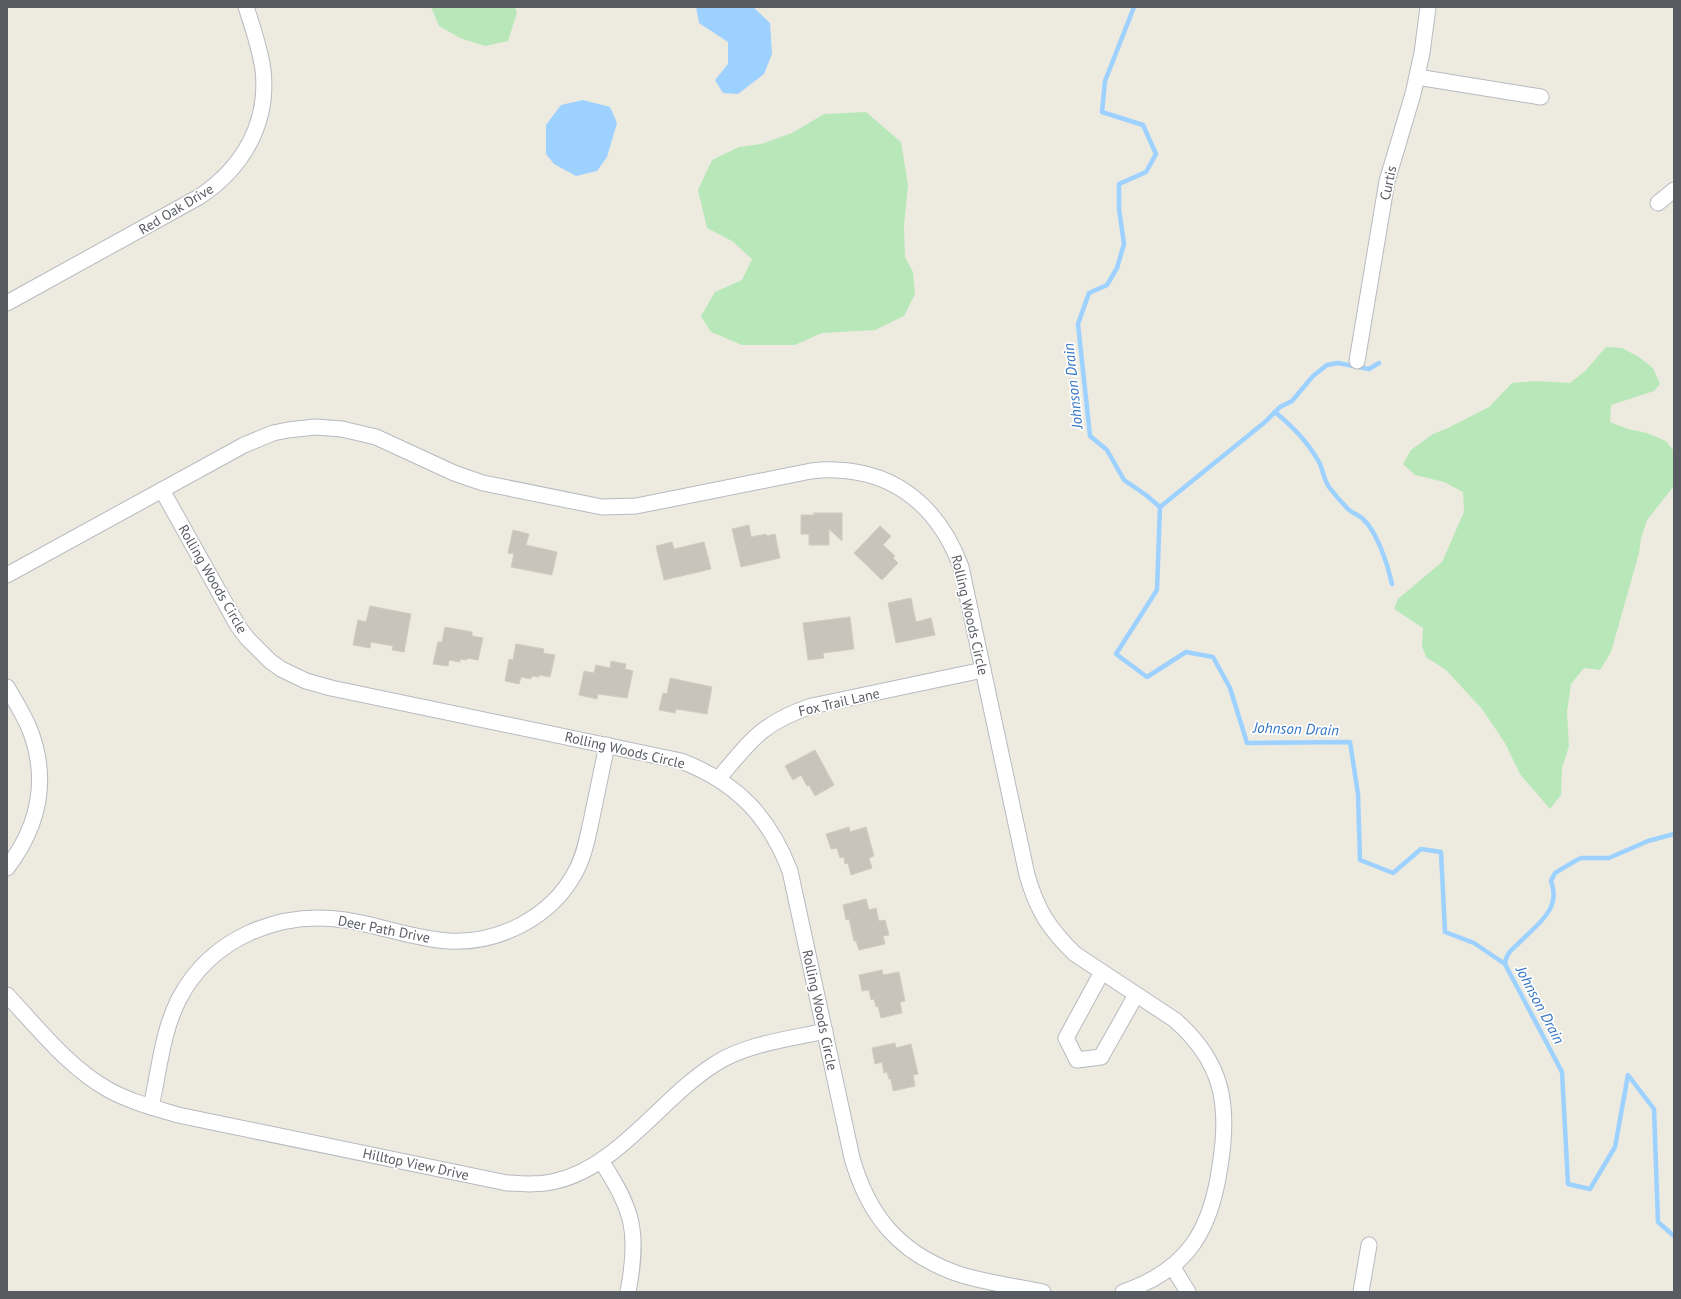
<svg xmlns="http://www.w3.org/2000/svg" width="1681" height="1299" font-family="'PT Sans',sans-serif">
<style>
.green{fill:#b8e8ba}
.water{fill:#9dd1ff}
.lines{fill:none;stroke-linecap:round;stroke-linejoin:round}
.stream{stroke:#9dd1ff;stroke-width:4.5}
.building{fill:#c8c4bc;stroke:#d2ccbd}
.minor-casing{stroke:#b7bac0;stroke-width:17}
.minor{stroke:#fff;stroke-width:15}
.labels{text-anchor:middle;stroke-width:3.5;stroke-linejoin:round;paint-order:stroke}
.street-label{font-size:14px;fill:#585c62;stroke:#fff}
.water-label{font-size:15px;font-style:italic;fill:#3375c4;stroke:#fff}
</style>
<rect width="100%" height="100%" fill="#edeadf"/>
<!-- green -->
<g class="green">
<path d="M431,7H515L517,13L508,41L485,46L460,38L439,26Z"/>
<path d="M866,112L901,142L908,185L904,226L905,257L913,272L915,294L904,316L875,330L822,333L795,345H742L711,332L701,316L715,292L742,280L752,259L732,241L707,228L698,190L712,160L739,147L761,144L792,133L824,114Z"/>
<path d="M1606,347L1622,348L1639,357L1653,368L1660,384L1654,391L1611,405L1610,422L1628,429L1647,433L1666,441L1674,451V486L1647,520L1641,538L1639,553L1611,652L1600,670L1584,668L1571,684L1567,712L1569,746L1562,768L1561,795L1550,809L1520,774L1505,743L1482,709L1446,670L1426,657L1422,646L1423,628L1394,609L1398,599L1442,562L1464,512L1463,492L1444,482L1415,475L1403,464L1411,450L1433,434L1448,428L1489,407L1512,383L1536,381L1570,383L1585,371Z"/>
</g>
<!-- water -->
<g class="water">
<path d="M696,7H753L770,23L772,54L764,74L738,94L723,93L715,80L728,64V42L699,23Z"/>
<path d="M583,100L610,107L617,123L607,157L597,171L576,176L554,164L546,154V125L561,105Z"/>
</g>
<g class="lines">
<!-- stream -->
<g class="stream">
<path d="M1134,7L1105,81L1102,112L1143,125L1156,154L1146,172L1119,184V209L1124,244L1117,268L1107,285L1089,293L1078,324L1090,436L1107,450L1124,480L1146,495L1160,507"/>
<path d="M1275,412C1293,427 1307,441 1319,462C1323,470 1324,480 1329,487C1335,495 1342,503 1349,510C1353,513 1358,515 1362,518C1377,531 1388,565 1392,584"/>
<path d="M1160,507L1157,590L1116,654L1147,677L1186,652L1213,657L1230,688L1247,743L1350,742L1358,794L1360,860L1393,873L1421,849L1441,852L1445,932L1474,943L1505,964L1562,1072L1568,1184L1590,1189L1615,1147L1628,1075L1654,1109L1658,1222L1674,1236"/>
<path d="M1160,507L1265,422L1280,407L1292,401L1313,376L1327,365L1338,363L1369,369L1379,363"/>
<path d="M1505,964C1506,954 1511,950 1518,944C1536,925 1562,910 1551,881L1555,873L1575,861L1581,858H1609L1648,841L1674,834"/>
</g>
</g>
<!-- building -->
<g class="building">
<path d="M813,513H842V541L829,529V545H809V534H801V515H815Z"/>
<path d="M749,525L751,537L766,534L767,536L775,534L780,558L741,567L732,529Z"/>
<path d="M880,526L891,536L883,545L895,556L893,558L898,563L882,580L854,553Z"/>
<path d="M513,530L529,534L526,545L557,552L552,575L511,567L514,554L508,553Z"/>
<path d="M672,542L674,549L704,542L711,569L664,580L656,546Z"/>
<path d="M911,598L916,622L931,618L935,635L896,643L888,603Z"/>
<path d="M370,606L411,614L404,652L392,650L393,646L371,642L370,648L353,645L358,620L366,622Z"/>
<path d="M850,617L854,649L823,653L824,658L808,660L803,623Z"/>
<path d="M445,627L472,632V636L483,638L478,660L467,658V660L460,659V662L449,660L448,666L433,664L438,642H442Z"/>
<path d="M516,644L544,649L543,653L555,655L550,677L539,675V677L532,676L531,679L521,677L519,684L505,681L509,659L513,660Z"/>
<path d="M611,661L626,664L625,669L633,671L627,698L598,694L597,699L579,695L584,671L594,673L596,665L610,668Z"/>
<path d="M670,678L712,687L707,714L676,709L675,713L659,710L663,693L667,694Z"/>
<path d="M815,750L834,785L815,796L809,785L807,786L801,775L793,780L785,766Z"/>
<path d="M849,827L850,832L866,827L874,856L869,858L872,868L851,875L848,863L845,864L844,857L840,858L837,848L831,849L826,834Z"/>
<path d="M866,899L869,910L876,908L879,921L885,920L889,935L883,936L885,944L859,950L856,941H854L849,919L846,920L843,905Z"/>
<path d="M882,970L883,975L899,972L905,1001L900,1002L902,1013L881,1018L878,1006L876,1007L874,999L871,1000L869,990L862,991L859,975Z"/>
<path d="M895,1043L896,1048L911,1044L918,1074L913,1075L915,1086L893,1091L891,1079H889L887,1072L884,1073L882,1062L875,1064L872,1048Z"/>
</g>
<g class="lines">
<defs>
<g id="minor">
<path d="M1417,77L1541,97"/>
<path d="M1658,203L1674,190"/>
<path d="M7,303L199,197C243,168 269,123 263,70C260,48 253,28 246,7"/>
<path d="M1357,361L1387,181L1413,94L1422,53L1428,7"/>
<path d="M162,490L238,626L247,638L270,661L281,669L306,681L331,688L681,761C736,782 769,816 790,871L852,1158C868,1214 897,1251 953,1272C979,1282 1015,1286 1043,1292"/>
<path d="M7,575L244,445L273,433L288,430L315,427L342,429L376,437L454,473L483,483L602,507L636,506L811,471C819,470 828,469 836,470C898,472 940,510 961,567L1027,875C1037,910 1049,929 1075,954L1175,1020C1223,1062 1230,1105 1220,1166C1211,1230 1188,1270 1123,1292"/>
<path d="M7,687C15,701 24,715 30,730C49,780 39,826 7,868"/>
<path d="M719,778C751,740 763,722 812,706L983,670"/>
<path d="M1102,972L1066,1038L1077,1060L1101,1057L1136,995"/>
<path d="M7,995C37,1027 70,1069 109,1090C131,1102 155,1108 178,1115L507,1183C524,1184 540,1185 556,1181C618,1167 662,1097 715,1064C745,1044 790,1039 825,1031"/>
<path d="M151,1107C159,1072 162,1032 179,999C211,938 279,910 345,920C379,925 413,939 448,941C499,944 552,917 576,871C585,854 588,835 592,817C597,793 602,769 607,745"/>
<path d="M601,1161C634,1210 639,1234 628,1292"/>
<path d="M1172,1266L1188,1292"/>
<path d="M1361,1292L1369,1245"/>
</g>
</defs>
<!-- minor casing -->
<use href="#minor" class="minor-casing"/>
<!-- minor -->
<use href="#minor" class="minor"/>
</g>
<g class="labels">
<!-- street labels -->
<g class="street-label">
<text transform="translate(1388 183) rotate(-78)" y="5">Curtis</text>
<text transform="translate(176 209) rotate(-31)" y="5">Red Oak Drive</text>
<text transform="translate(213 579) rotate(60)" y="5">Rolling Woods Circle</text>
<text transform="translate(970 615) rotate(77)" y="5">Rolling Woods Circle</text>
<text transform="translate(839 702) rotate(-13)" y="5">Fox Trail Lane</text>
<text transform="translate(625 750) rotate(13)" y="5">Rolling Woods Circle</text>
<text transform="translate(384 929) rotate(11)" y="5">Deer Path Drive</text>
<text transform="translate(820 1010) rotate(78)" y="5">Rolling Woods Circle</text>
<text transform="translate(416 1164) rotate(12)" y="5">Hilltop View Drive</text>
</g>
<!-- water labels -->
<g class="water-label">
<text transform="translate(1073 386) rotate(-96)" y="5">Johnson Drain</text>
<text transform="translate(1296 729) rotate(2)" y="5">Johnson Drain</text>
<text transform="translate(1540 1005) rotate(62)" y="5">Johnson Drain</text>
</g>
</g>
<!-- border -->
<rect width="1681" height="1299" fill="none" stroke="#585c62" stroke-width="16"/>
</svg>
